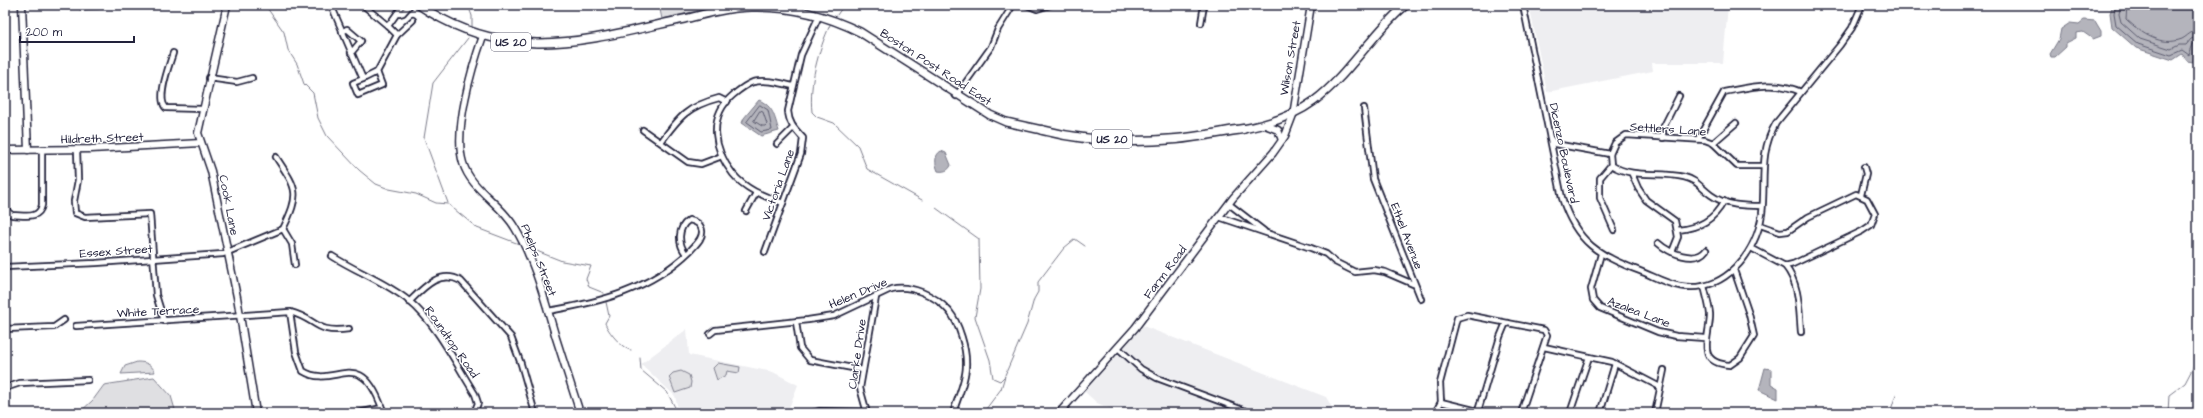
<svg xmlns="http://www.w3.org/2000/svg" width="2203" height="418" font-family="'Architects Daughter',sans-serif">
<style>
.built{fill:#eeeef1}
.green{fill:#dfdfe2;stroke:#80808e}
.water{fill:#b4b4bc;stroke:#7a7a88}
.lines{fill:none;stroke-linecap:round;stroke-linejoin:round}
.shore{stroke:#5c5c6f;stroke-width:1}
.stream{stroke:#7a7a88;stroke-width:1}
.street-casing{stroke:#22223b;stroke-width:8}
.secondary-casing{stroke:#22223b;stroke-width:9}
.primary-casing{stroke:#22223b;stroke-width:10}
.highway-casing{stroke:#22223b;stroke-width:11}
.street{stroke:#fff;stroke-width:4.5}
.secondary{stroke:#fff;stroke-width:6}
.primary{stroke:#fff;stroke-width:7}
.highway{stroke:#fff;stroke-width:8}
.labels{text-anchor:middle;stroke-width:3;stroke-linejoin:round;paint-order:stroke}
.shield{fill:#fff;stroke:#646476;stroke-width:1}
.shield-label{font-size:11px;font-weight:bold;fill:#22223b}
.street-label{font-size:12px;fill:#22223b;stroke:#fff}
</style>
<rect width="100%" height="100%" fill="#fff"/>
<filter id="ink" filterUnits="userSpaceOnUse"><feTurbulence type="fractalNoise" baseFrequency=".025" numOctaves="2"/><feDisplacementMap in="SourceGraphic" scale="8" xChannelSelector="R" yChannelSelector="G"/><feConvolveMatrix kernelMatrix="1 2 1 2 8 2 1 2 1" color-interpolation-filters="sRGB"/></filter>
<g filter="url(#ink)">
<!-- built -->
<g class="built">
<path d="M1529,5H1728L1723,63H1652L1653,71L1547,92Z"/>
<path d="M1143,326L1326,397L1335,413H1121L1097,403L1085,392Z"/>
<path d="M687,329L689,355L773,372L798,385L787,413H679L675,396L641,364Z"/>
</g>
<!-- green -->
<g class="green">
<path d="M659,5H722L662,19Z"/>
<path d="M137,362C146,362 151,364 155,372L121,374L125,366Z"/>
<path d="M718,363L740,367L739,373L727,371L726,375L717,380L713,368Z"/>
<path d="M681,371L689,375L691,382L690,388L675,393L669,377L673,373Z"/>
<path d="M154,377L171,396L176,413H79L93,400L104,385Z"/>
</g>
<!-- water -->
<g class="water">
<path d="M2113,5H2198V36L2193,62L2187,61L2182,54L2173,60L2136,48L2112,27L2110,13Z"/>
<path d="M2084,20L2095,21L2101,31V36L2093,39L2083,32L2076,33V38L2066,43V47L2055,57H2051L2050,54L2059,39L2061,29L2070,23L2079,24Z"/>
<path d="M759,100C774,107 774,116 779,131L761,136L742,123L744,118Z"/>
<path d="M941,151L946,153L951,165C949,171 943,172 938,171C935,164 934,155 941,151Z"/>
<path d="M1765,368L1771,369V384L1778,388V399L1759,390Z"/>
</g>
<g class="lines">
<!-- shore -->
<g class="shore">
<path d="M2116,5L2114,13L2116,25L2138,44L2171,55L2182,50L2189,55L2193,44L2198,42"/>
<path d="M2121,5L2119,14L2121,22L2140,39L2171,49L2179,45H2186L2191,39L2198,37"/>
<path d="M2127,5L2126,19C2142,34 2161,47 2182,39C2188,36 2190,31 2198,31"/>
<path d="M760,105L768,110L772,130L761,132L747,122Z"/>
<path d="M760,111L763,112L767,124L765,126H762L754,121Z"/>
</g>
<!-- stream -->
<g class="stream">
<path d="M265,5L284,32L288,50L297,64L304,84L313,93L318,118L327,136L359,170L376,184L389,189L416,194L436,203L448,204L477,228L519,244"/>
<path d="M468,5L472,16V26"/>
<path d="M80,10L99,9L101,5"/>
<path d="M837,15L844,5"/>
<path d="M830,25C818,51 809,84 812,112L817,117L834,123L858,146L867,169L922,200"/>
<path d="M448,203L424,138L433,83L468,38"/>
<path d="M936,208L979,239L980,289L975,317L990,360L993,378L1000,381L1005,376L1001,389L983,413"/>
<path d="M529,248L562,261L591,266L586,279L589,287L604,293"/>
<path d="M606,302L609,316L605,323C607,330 623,350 631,350"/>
<path d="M640,358L641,370L667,392L678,413"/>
<path d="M1005,375L1027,324L1034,299L1038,292V282L1064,248L1075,239L1085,246"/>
<path d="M1890,413L1896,394"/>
<path d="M2168,413L2169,395L2185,383L2198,358"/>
</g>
<defs>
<g id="street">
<path d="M331,5L363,79L353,83L358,95L382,85L377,72L397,35L413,20"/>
<path d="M363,5L388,26L403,5"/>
<path d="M1027,5L1037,9L1050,5"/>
<path d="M1523,5L1562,198C1576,242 1599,256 1640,271C1653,276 1666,284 1680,286C1724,294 1756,254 1762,214C1766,181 1758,154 1776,123L1840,45L1852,28L1862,5"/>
<path d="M399,14L403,13L410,5"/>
<path d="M1201,23L1204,5"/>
<path d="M388,26L397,35"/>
<path d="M342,32L347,29L361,41L351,53"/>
<path d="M173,53C169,66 156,99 166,108L202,109"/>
<path d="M209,78L237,82L252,78"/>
<path d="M363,79L377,72"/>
<path d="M956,96L991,47L998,29L1013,5"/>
<path d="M1364,108L1373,179L1421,299"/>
<path d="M643,130L688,162L701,164L722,156"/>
<path d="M1550,138L1555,144L1610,154L1615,143L1626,135L1705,140L1713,143L1737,166H1763"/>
<path d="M1663,138V128L1679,96"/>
<path d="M1698,139L1724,92C1751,87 1775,80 1801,92"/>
<path d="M661,142C679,117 688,106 719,98L727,102"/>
<path d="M1713,143L1736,123"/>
<path d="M777,144L793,128"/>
<path d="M7,150V211L12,215C24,215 39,220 42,205V151"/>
<path d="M77,150L78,180L74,201L75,213L85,217L150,214L156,295L164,321"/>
<path d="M1610,154L1611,165C1633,179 1659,171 1684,177C1697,180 1701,188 1711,195C1726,206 1745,206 1762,206"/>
<path d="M1611,165L1600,178V198L1614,230"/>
<path d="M1632,174L1638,188L1646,200L1675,221L1678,237L1672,252"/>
<path d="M1861,195L1866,174L1864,167"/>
<path d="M783,203C764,196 746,190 733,174C714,150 707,117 733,95C739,90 745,85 753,82C766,79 780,83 793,86"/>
<path d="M1229,204L1264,231"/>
<path d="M746,211L756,193"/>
<path d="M1219,217L1311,248L1326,254L1335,262L1355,272L1374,270L1385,272L1413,284"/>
<path d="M283,229L292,244L295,265"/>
<path d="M1678,230C1699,228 1714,220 1724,201"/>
<path d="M1658,243C1669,253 1696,264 1706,250"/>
<path d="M1751,248L1785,266L1793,264L1862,231L1871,225L1875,214L1867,199L1856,194L1808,217L1788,231L1780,232L1760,225"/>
<path d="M765,252L801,154L803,138C795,129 789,124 788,111L801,55L819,16"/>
<path d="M1601,254L1591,289L1593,300L1600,308L1658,332L1676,336L1705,338"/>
<path d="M332,256C357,272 386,282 409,301C436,323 456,364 475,394L478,403L474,413"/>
<path d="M1785,266C1800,284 1799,310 1801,332"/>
<path d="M5,267L96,263L223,254L283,229C301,192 297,189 276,157"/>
<path d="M1704,286C1706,295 1709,304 1710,314C1711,334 1693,363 1730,365L1740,358L1754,336L1749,314L1734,270"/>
<path d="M409,302C424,287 440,269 461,281L511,337L521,364L535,413"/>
<path d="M548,311C601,302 650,290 690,251C695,245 703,239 702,231C701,224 695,221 689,220C677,228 678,244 686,254"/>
<path d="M290,312L296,352L303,371C335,391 359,344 382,408L358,413"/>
<path d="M796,322L800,348L810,360L863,370"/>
<path d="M76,326L290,312C318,319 314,334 349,329"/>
<path d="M5,329L54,327L64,320"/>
<path d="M710,334L715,330L808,320L834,316L891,289C910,284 935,295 949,311C959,323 967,349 966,366C966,381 957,399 953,413"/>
<path d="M1544,347L1612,362L1660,387"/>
<path d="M1118,348L1141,369L1157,378L1251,413"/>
<path d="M5,388L20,383L88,380"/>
<path d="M1441,402L1486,413"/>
<path d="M1478,411L1500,337L1505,325L1508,323"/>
<path d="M812,413L819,411L866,412"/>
<path d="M867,413L860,388L876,297"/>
<path d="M1435,413L1441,402L1440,383L1457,318L1467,315L1544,330L1547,335L1521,413"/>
<path d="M1570,413L1589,357"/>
<path d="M1600,413L1615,364"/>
<path d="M1655,413L1664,370"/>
</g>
<g id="secondary">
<path d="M22,5L28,150"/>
<path d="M227,5L198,133L211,171L237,297L256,413"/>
<path d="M483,36C472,67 453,131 463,163C471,190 501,203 515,228C535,261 545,301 556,338C564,363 572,388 580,413"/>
<path d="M1265,125L1278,130L1282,140"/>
<path d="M5,150L91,149L201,143"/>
<path d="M1059,413L1135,328L1233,198L1273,153L1285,136L1293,115L1311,5"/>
</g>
<g id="primary">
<path d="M419,5C509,66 587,40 684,19C706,14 729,7 752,7C790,6 826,15 860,32L990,115L1006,122L1042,130"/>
<path d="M1243,129C1307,117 1327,94 1366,47C1379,32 1391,17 1406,5"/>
</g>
<path id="highway" d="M1042,130C1084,141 1133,143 1176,139C1199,137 1221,132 1243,129"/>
</defs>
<!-- street casing -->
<use href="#street" class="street-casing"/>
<!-- secondary casing -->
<use href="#secondary" class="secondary-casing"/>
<!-- primary casing -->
<use href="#primary" class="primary-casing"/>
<!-- highway casing -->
<use href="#highway" class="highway-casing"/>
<!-- street -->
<use href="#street" class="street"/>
<!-- secondary -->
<use href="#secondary" class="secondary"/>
<!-- primary -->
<use href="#primary" class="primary"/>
<!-- highway -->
<use href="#highway" class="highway"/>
</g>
</g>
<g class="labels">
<!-- shield labels -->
<g class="shield">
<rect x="491" y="33" width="40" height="18" rx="3"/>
<rect x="1092" y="130" width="40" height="18" rx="3"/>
</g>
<g class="shield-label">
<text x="511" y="46">US 20</text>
<text x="1112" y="143">US 20</text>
</g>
<!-- street labels -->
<g class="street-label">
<text transform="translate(1290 58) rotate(-80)" y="4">Wilson Street</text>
<text transform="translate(936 67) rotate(33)" y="4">Boston Post Road East</text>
<text transform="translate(1668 129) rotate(4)" y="4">Settlers Lane</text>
<text transform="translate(102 138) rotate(-2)" y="4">Hildreth Street</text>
<text transform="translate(1564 153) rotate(78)" y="4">Dicenzo Boulevard</text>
<text transform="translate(778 185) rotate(-70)" y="4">Victoria Lane</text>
<text transform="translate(229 205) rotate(79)" y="4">Cook Lane</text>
<text transform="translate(1407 236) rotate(69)" y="4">Ethel Avenue</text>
<text transform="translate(116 251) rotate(-4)" y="4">Essex Street</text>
<text transform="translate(539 260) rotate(68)" y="4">Phelps Street</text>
<text transform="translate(1165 272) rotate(-53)" y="4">Farm Road</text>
<text transform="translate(858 293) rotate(-23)" y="4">Helen Drive</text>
<text transform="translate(158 311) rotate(-3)" y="4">White Terrace</text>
<text transform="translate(1639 312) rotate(21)" y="4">Azalea Lane</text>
<text transform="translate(452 342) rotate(55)" y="4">Roundtop Road</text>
<text transform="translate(857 354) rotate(-82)" y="4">Clarke Drive</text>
</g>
</g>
<!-- margin -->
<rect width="2203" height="418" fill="none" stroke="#fff" stroke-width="20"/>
<rect x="10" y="10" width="2183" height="398" fill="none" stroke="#22223b" stroke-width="1.5" filter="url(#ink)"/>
<!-- scale -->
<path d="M20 36v6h114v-6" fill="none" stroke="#22223b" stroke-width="2"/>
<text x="26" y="36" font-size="12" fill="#22223b" stroke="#ffffff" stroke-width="3" paint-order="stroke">200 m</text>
</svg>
